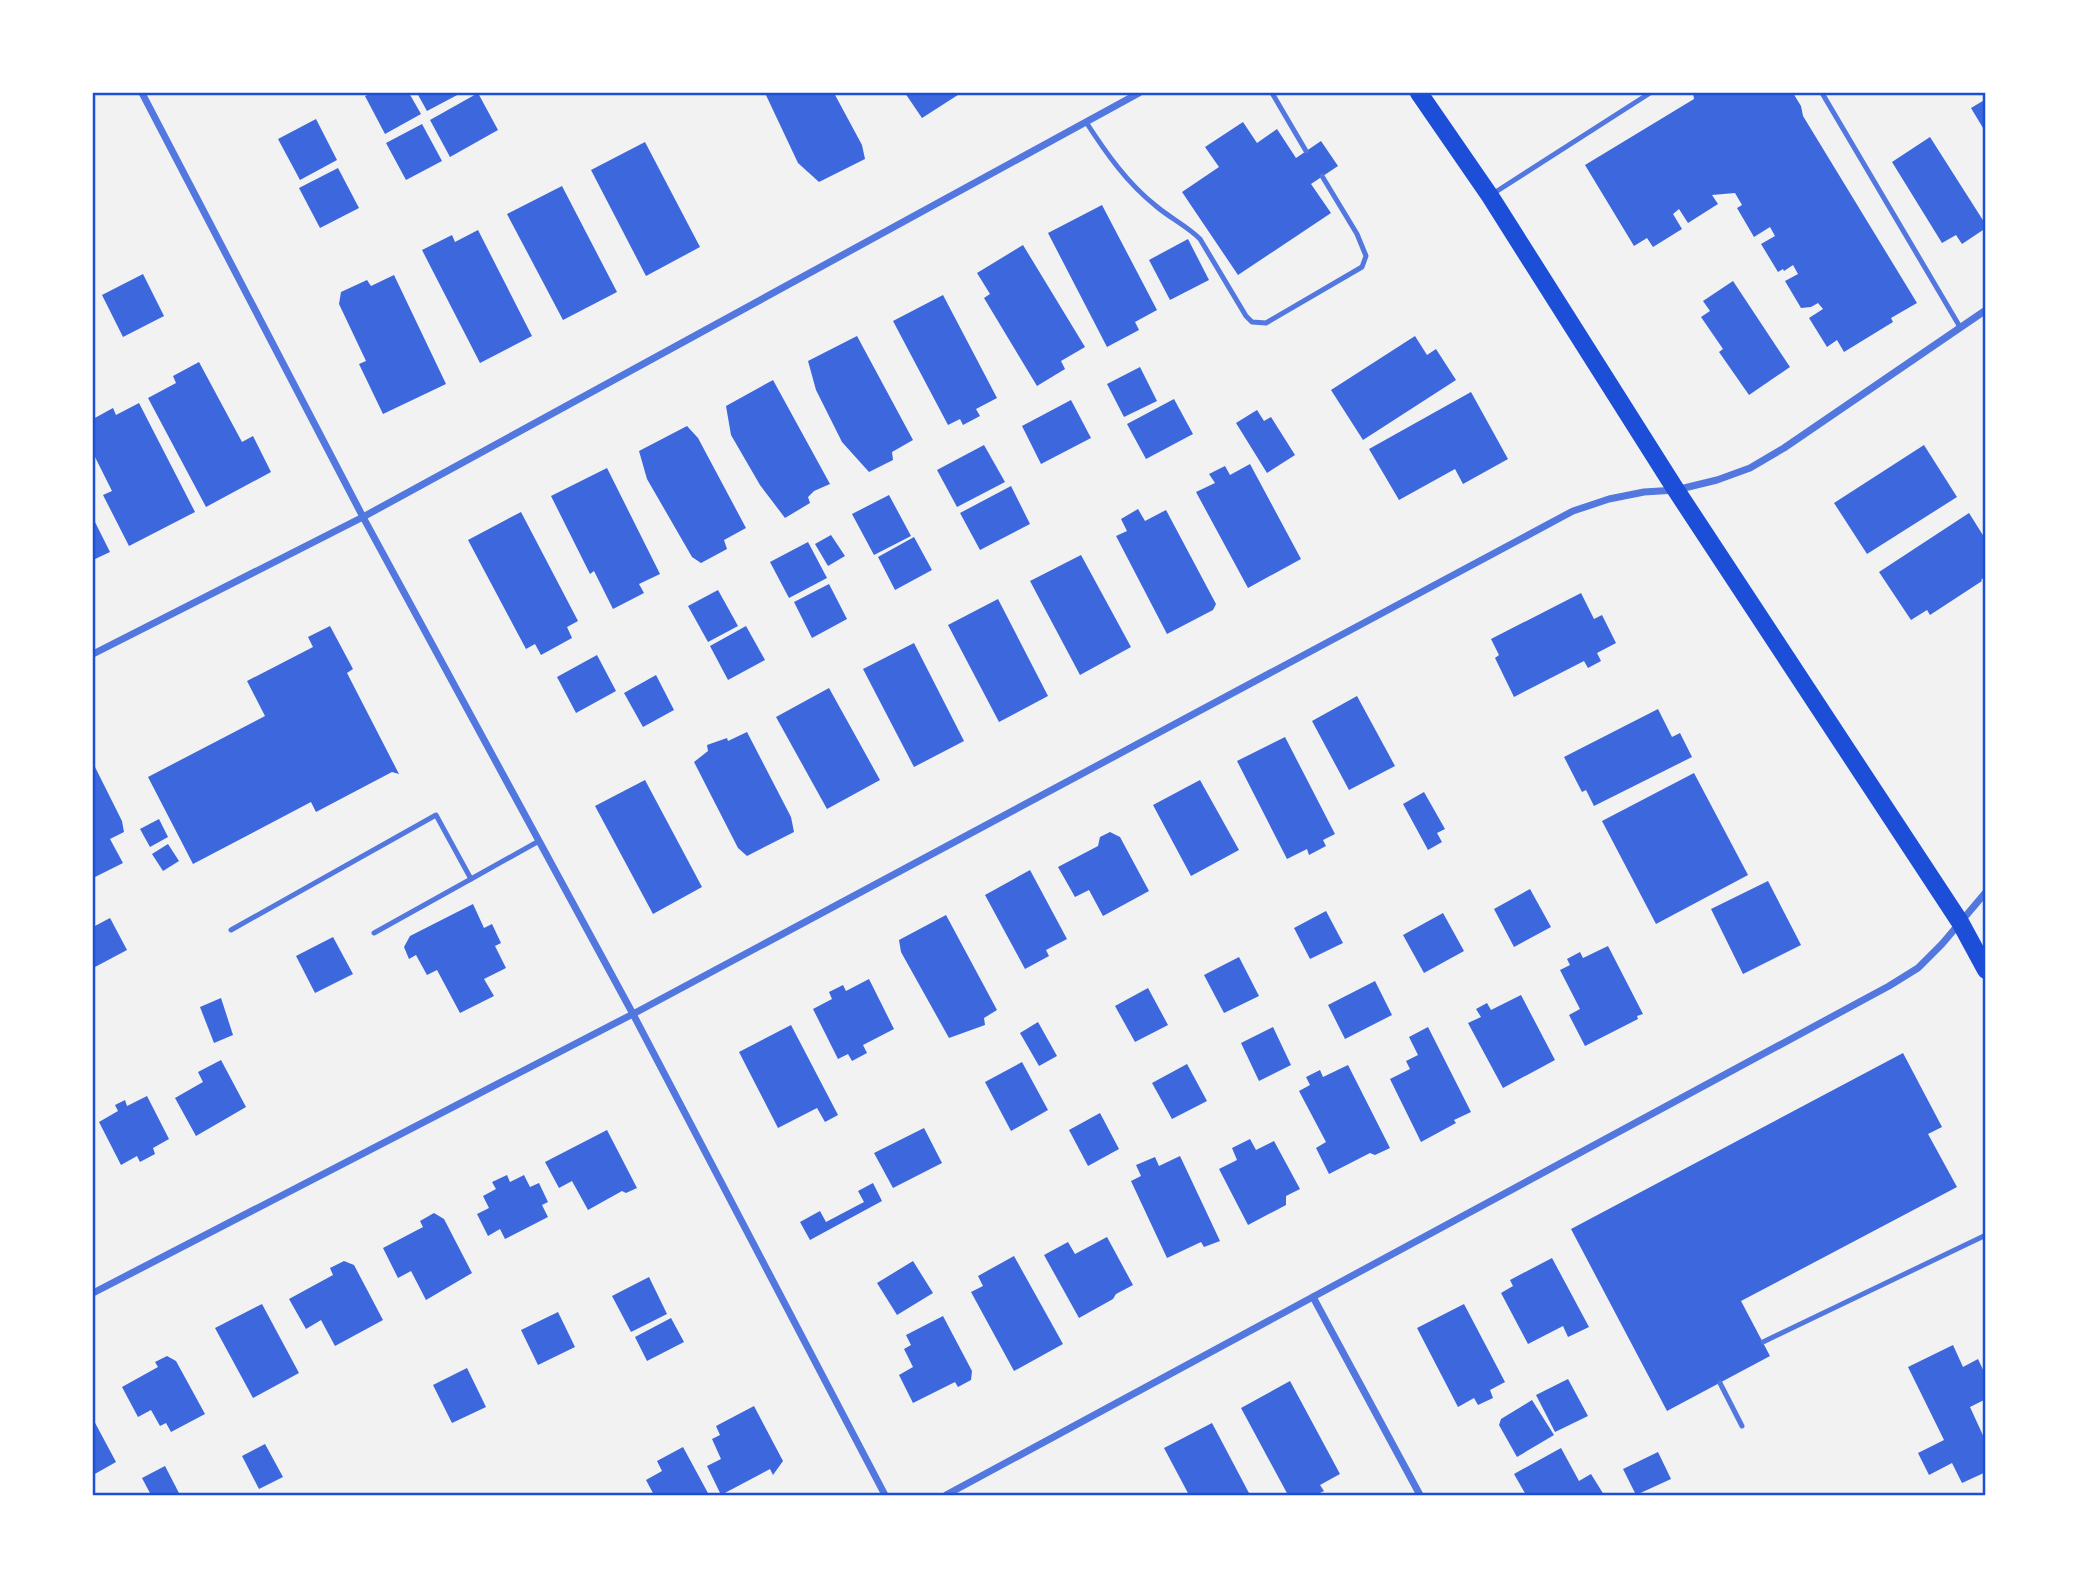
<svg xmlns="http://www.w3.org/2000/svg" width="2079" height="1588" font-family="'DM Sans',sans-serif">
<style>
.building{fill:#3d67dc}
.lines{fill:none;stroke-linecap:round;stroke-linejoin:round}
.service{stroke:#5277de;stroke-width:5}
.minor{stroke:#5277de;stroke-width:7}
.primary{stroke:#1d4ed8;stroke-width:18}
.neatline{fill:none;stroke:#1d4ed8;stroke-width:2.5}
</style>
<rect width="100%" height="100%" fill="#f2f2f2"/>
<!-- building -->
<g class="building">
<path d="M372,93H409L421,114L385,134L365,96Z"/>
<path d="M417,93H461L427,111Z"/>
<path d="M478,93L498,130L450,157L430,120Z"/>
<path d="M765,93H834L862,145L865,159L819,182L798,163Z"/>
<path d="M905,93H961L922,118Z"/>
<path d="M1693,93H1793L1801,106L1803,116L1917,303L1891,318L1893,322L1844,352L1837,340L1827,347L1809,318L1823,309L1818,303L1811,307L1801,308L1785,281L1798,274L1793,265L1784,271L1783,269L1778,272L1761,244L1775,236L1770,227L1754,237L1737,208L1742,205L1735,193L1712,195L1718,204L1688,223L1679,209L1673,214L1682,229L1653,247L1647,238L1634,246L1585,165L1694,99Z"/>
<path d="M1982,93H1986V133L1971,108L1986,99Z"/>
<path d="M316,119L337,160L300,180L278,139Z"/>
<path d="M1243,122L1257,143L1277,129L1296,158L1321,141L1338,166L1311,184L1331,213L1238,275L1182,192L1219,167L1205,147Z"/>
<path d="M422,124L442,161L406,180L386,143Z"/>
<path d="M1930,137L1986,225V228L1962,244L1956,235L1942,243L1892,162Z"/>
<path d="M645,142L700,247L646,276L591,170Z"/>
<path d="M338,168L359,208L320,228L299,188Z"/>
<path d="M562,186L617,292L563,320L507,214Z"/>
<path d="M1102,205L1157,310L1135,322L1139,330L1107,347L1048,233Z"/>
<path d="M478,230L532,336L480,363L422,250L452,235L455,242Z"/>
<path d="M1188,239L1209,280L1170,300L1149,260Z"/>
<path d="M1023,245L1085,347L1061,361L1065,369L1037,386L984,298L990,294L977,273Z"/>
<path d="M143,274L164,316L123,337L102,295Z"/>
<path d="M394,275L446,384L383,414L359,364L366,361L339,304L341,292L367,280L371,286Z"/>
<path d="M1733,281L1790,367L1749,395L1719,352L1723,349L1701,317L1710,311L1703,301Z"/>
<path d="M943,295L997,398L976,409L980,416L963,425L960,419L948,425L893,321Z"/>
<path d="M857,336L913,440L892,452L893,460L869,472L842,442L816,390L808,361Z"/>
<path d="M1415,336L1427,355L1436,349L1456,380L1363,440L1331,390Z"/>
<path d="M199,362L242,442L253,436L271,472L206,507L148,398L176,383L173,376Z"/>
<path d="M1140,367L1157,401L1124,417L1107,384Z"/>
<path d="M773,380L830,484L814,491L808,497L810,503L785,518L760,485L731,435L726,406Z"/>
<path d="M1471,392L1508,459L1463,484L1455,469L1399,500L1369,449Z"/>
<path d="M1174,399L1193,434L1146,459L1127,424Z"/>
<path d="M1071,400L1091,438L1041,464L1022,426Z"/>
<path d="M139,403L195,512L129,546L103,495L112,491L93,453V419L113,408L116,415Z"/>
<path d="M1257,410L1264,421L1271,417L1295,455L1267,473L1236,423Z"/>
<path d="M687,426L698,438L746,528L724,540L727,549L701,563L692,557L647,479L639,451Z"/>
<path d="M984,445L1005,482L957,507L937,470Z"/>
<path d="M1924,445L1957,497L1867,554L1834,503Z"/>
<path d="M1250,464L1301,559L1248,588L1196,492L1215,483L1209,474L1225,466L1230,475Z"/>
<path d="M607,468L660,574L639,584L644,593L613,609L594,571L590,574L551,496Z"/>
<path d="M1011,486L1030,524L980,550L960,513Z"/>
<path d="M889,495L911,536L874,555L852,514Z"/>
<path d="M1138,509L1145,521L1166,510L1216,604L1213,610L1167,634L1116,536L1127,531L1121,519Z"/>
<path d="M521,512L578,621L567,627L572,638L541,655L535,644L526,649L468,540Z"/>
<path d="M1969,513L1986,540V576L1981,580L1982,581L1930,615L1927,610L1911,620L1879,572Z"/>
<path d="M93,518L110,552L93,560Z"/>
<path d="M831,535L845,556L828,566L815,544Z"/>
<path d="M914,537L932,570L895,590L878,557Z"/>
<path d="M808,542L827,578L789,598L770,562Z"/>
<path d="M1081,555L1131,647L1080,675L1030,581Z"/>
<path d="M829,584L847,619L812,638L794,602Z"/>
<path d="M718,590L738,626L708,642L688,606Z"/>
<path d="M1581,593L1594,619L1602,615L1616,643L1597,653L1601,661L1588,668L1584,661L1514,697L1495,658L1499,655L1491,639Z"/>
<path d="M998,599L1048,696L999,722L948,625Z"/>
<path d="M330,626L353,669L347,673L399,774L392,772L316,812L311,802L193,864L148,777L265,716L247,681L313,647L308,637Z"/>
<path d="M746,626L765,660L728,680L710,646Z"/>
<path d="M914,643L964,741L914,767L863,669Z"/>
<path d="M597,655L616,691L576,713L557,677Z"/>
<path d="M656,675L674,710L643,727L624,693Z"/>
<path d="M829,688L880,780L827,809L776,717Z"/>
<path d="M1357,696L1395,766L1349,790L1312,721Z"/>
<path d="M1658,709L1672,737L1680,733L1692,757L1594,806L1586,790L1582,792L1564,757Z"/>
<path d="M747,732L791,817L794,832L747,856L738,848L694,762L708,751L707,745L727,738L728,741Z"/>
<path d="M1285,737L1335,834L1323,840L1326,846L1309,855L1307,849L1287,859L1237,761Z"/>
<path d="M93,763L122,821L124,832L110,839L123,863L93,878Z"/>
<path d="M1694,773L1748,875L1656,924L1602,821Z"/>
<path d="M645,780L702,887L653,914L595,806Z"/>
<path d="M1200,780L1239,850L1191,876L1153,805Z"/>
<path d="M1424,792L1445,829L1437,833L1442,842L1428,850L1403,804Z"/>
<path d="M159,819L168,837L150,847L140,829Z"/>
<path d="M1110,832L1120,837L1149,891L1103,916L1089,890L1075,897L1058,867L1098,846L1100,837Z"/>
<path d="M168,844L179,861L163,871L152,854Z"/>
<path d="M1030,870L1067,939L1046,950L1049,956L1025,969L985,895Z"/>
<path d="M1768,881L1801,945L1743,974L1711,909Z"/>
<path d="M1530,889L1551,927L1514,947L1494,909Z"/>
<path d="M473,904L484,928L492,924L501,943L495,946L506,968L484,979L494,996L460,1013L437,970L427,975L416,955L409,959L404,947L410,936Z"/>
<path d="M1326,911L1343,943L1310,959L1294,928Z"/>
<path d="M1443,913L1464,951L1424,973L1403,935Z"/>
<path d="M946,915L997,1010L984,1018L985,1025L949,1038L901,952L899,940Z"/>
<path d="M110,918L127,950L95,967L93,963V927Z"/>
<path d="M333,937L353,974L315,993L296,956Z"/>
<path d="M1608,946L1643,1014L1637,1016L1638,1019L1585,1046L1569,1015L1580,1009L1560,970L1570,965L1567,959L1580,952L1583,958Z"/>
<path d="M1239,957L1259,996L1224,1013L1204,975Z"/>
<path d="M869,979L894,1029L863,1045L867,1053L852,1061L848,1054L838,1059L813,1009L832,999L829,992L843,985L846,991Z"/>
<path d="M1375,981L1392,1015L1345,1039L1328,1005Z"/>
<path d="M1148,988L1168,1025L1135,1042L1115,1006Z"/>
<path d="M1521,995L1555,1060L1503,1088L1468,1023L1481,1017L1476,1009L1487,1003L1491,1010Z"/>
<path d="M221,998L233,1035L214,1043L200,1007Z"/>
<path d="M1038,1022L1057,1056L1039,1066L1020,1033Z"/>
<path d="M791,1025L838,1115L825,1122L817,1108L778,1128L739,1052Z"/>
<path d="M1273,1027L1291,1065L1259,1081L1241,1043Z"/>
<path d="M1428,1027L1471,1112L1454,1120L1456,1123L1421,1142L1390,1079L1410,1069L1406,1061L1418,1055L1409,1037Z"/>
<path d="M1903,1053L1942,1127L1928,1134L1957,1187L1741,1301L1770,1356L1667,1411L1571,1229Z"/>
<path d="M221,1060L246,1107L196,1136L175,1098L203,1082L198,1072Z"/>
<path d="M1022,1062L1048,1110L1011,1131L985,1082Z"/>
<path d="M1187,1064L1207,1101L1172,1119L1152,1083Z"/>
<path d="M1348,1065L1390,1148L1375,1155L1370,1153L1329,1174L1316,1148L1326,1142L1299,1091L1310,1085L1306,1077L1320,1070L1323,1077Z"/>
<path d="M147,1096L169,1139L153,1148L155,1154L140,1162L137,1156L121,1165L99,1122L118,1111L115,1105L125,1100L127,1106Z"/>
<path d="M1100,1113L1119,1149L1088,1166L1069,1130Z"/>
<path d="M924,1128L942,1163L893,1188L874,1153Z"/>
<path d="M607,1130L637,1188L626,1193L622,1191L588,1210L572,1181L559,1188L545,1162Z"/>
<path d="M1250,1139L1256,1150L1274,1141L1300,1189L1286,1196V1205L1248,1225L1219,1169L1237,1160L1232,1148Z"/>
<path d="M1180,1156L1220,1241L1204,1247L1201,1242L1167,1258L1131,1181L1141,1176L1136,1165L1155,1157L1159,1166Z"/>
<path d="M507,1175L510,1182L524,1175L530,1187L539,1183L548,1202L542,1205L548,1217L505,1239L500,1229L488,1236L477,1214L489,1208L483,1196L496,1189L492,1182Z"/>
<path d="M873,1183L882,1201L810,1240L800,1222L820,1211L826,1222L864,1202L858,1191Z"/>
<path d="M434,1213L444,1219L472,1273L426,1300L411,1271L398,1278L383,1248L423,1227L420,1221Z"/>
<path d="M1107,1237L1133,1285L1116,1294L1113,1299L1079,1318L1044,1255L1068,1242L1075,1254Z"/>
<path d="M1014,1256L1063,1344L1014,1371L971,1292L983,1286L978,1276Z"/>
<path d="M1552,1258L1589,1327L1568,1337L1563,1326L1528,1344L1501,1293L1513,1286L1510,1280Z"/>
<path d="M344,1261L354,1265L383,1320L335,1346L321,1320L306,1329L289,1299L333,1275L330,1268Z"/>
<path d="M913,1261L933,1293L897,1315L877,1283Z"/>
<path d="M649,1277L667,1314L631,1332L612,1296Z"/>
<path d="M262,1304L299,1373L253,1398L215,1328Z"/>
<path d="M1464,1304L1505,1382L1490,1390L1493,1398L1478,1405L1474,1398L1458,1407L1417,1328Z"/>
<path d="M558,1312L575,1347L538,1365L521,1330Z"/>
<path d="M943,1316L972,1371L971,1380L958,1387L955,1382L913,1403L899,1375L913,1367L904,1349L911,1345L906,1335Z"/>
<path d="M671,1318L684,1342L647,1361L635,1337Z"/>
<path d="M1953,1345L1963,1367L1978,1359L1986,1376V1399L1970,1407L1986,1442V1472L1962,1483L1952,1463L1929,1475L1918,1453L1944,1440L1908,1367Z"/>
<path d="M167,1356L176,1361L205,1414L171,1432L166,1423L160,1426L151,1410L138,1417L122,1387L158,1367L155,1362Z"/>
<path d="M467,1368L486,1407L452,1423L433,1385Z"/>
<path d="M1568,1379L1588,1416L1555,1432L1536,1395Z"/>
<path d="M1290,1381L1340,1474L1320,1485L1324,1491L1316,1495H1304L1303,1493L1288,1495L1241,1408Z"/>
<path d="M1532,1400L1554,1435L1517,1457L1499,1425L1501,1419Z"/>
<path d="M754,1406L783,1461L773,1475L770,1469L721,1495L707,1466L721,1459L712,1439L720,1435L716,1426Z"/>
<path d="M93,1419L116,1462L93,1475Z"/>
<path d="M1212,1423L1250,1495H1189L1164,1448Z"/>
<path d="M265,1444L283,1477L259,1489L242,1456Z"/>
<path d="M683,1447L709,1495H654L646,1480L662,1471L657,1461Z"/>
<path d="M1561,1448L1579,1481L1591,1474L1604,1495H1526L1514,1474Z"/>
<path d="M1658,1452L1671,1479L1636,1495L1623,1469Z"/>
<path d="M165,1466L180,1495H151L142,1478Z"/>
</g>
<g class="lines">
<!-- service -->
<g class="service">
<path d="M1272,93L1306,151"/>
<path d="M1822,93L1960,327"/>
<path d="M1086,122C1106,153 1127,183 1156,206C1170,218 1187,226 1200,239L1246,316L1252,322L1266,323L1362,267L1366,256L1357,234L1322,176"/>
<path d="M1494,193L1650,93"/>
<path d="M231,930L436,815L471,879L539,841"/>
<path d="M374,933L471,879"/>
<path d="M1763,1342L1986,1235"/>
<path d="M1720,1383L1742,1426"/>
</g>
<!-- minor -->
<g class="minor">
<path d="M142,93L363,517L633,1014L885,1495"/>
<path d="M93,654L363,517L1139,93"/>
<path d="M93,1293L633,1014L1573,511L1609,499L1644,492L1676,490L1717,480L1750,468L1784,448L1986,310"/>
<path d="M1313,1297L1420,1495"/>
<path d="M946,1495L1889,986L1918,968L1942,944L1986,892"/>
</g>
<!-- primary -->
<path class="primary" d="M1419,93L1490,196L1676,490L1960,922L1986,970"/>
</g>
<!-- border -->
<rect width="2079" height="1588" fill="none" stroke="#ffffff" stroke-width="189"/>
<rect x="94" y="94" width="1890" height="1400" class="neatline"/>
</svg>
